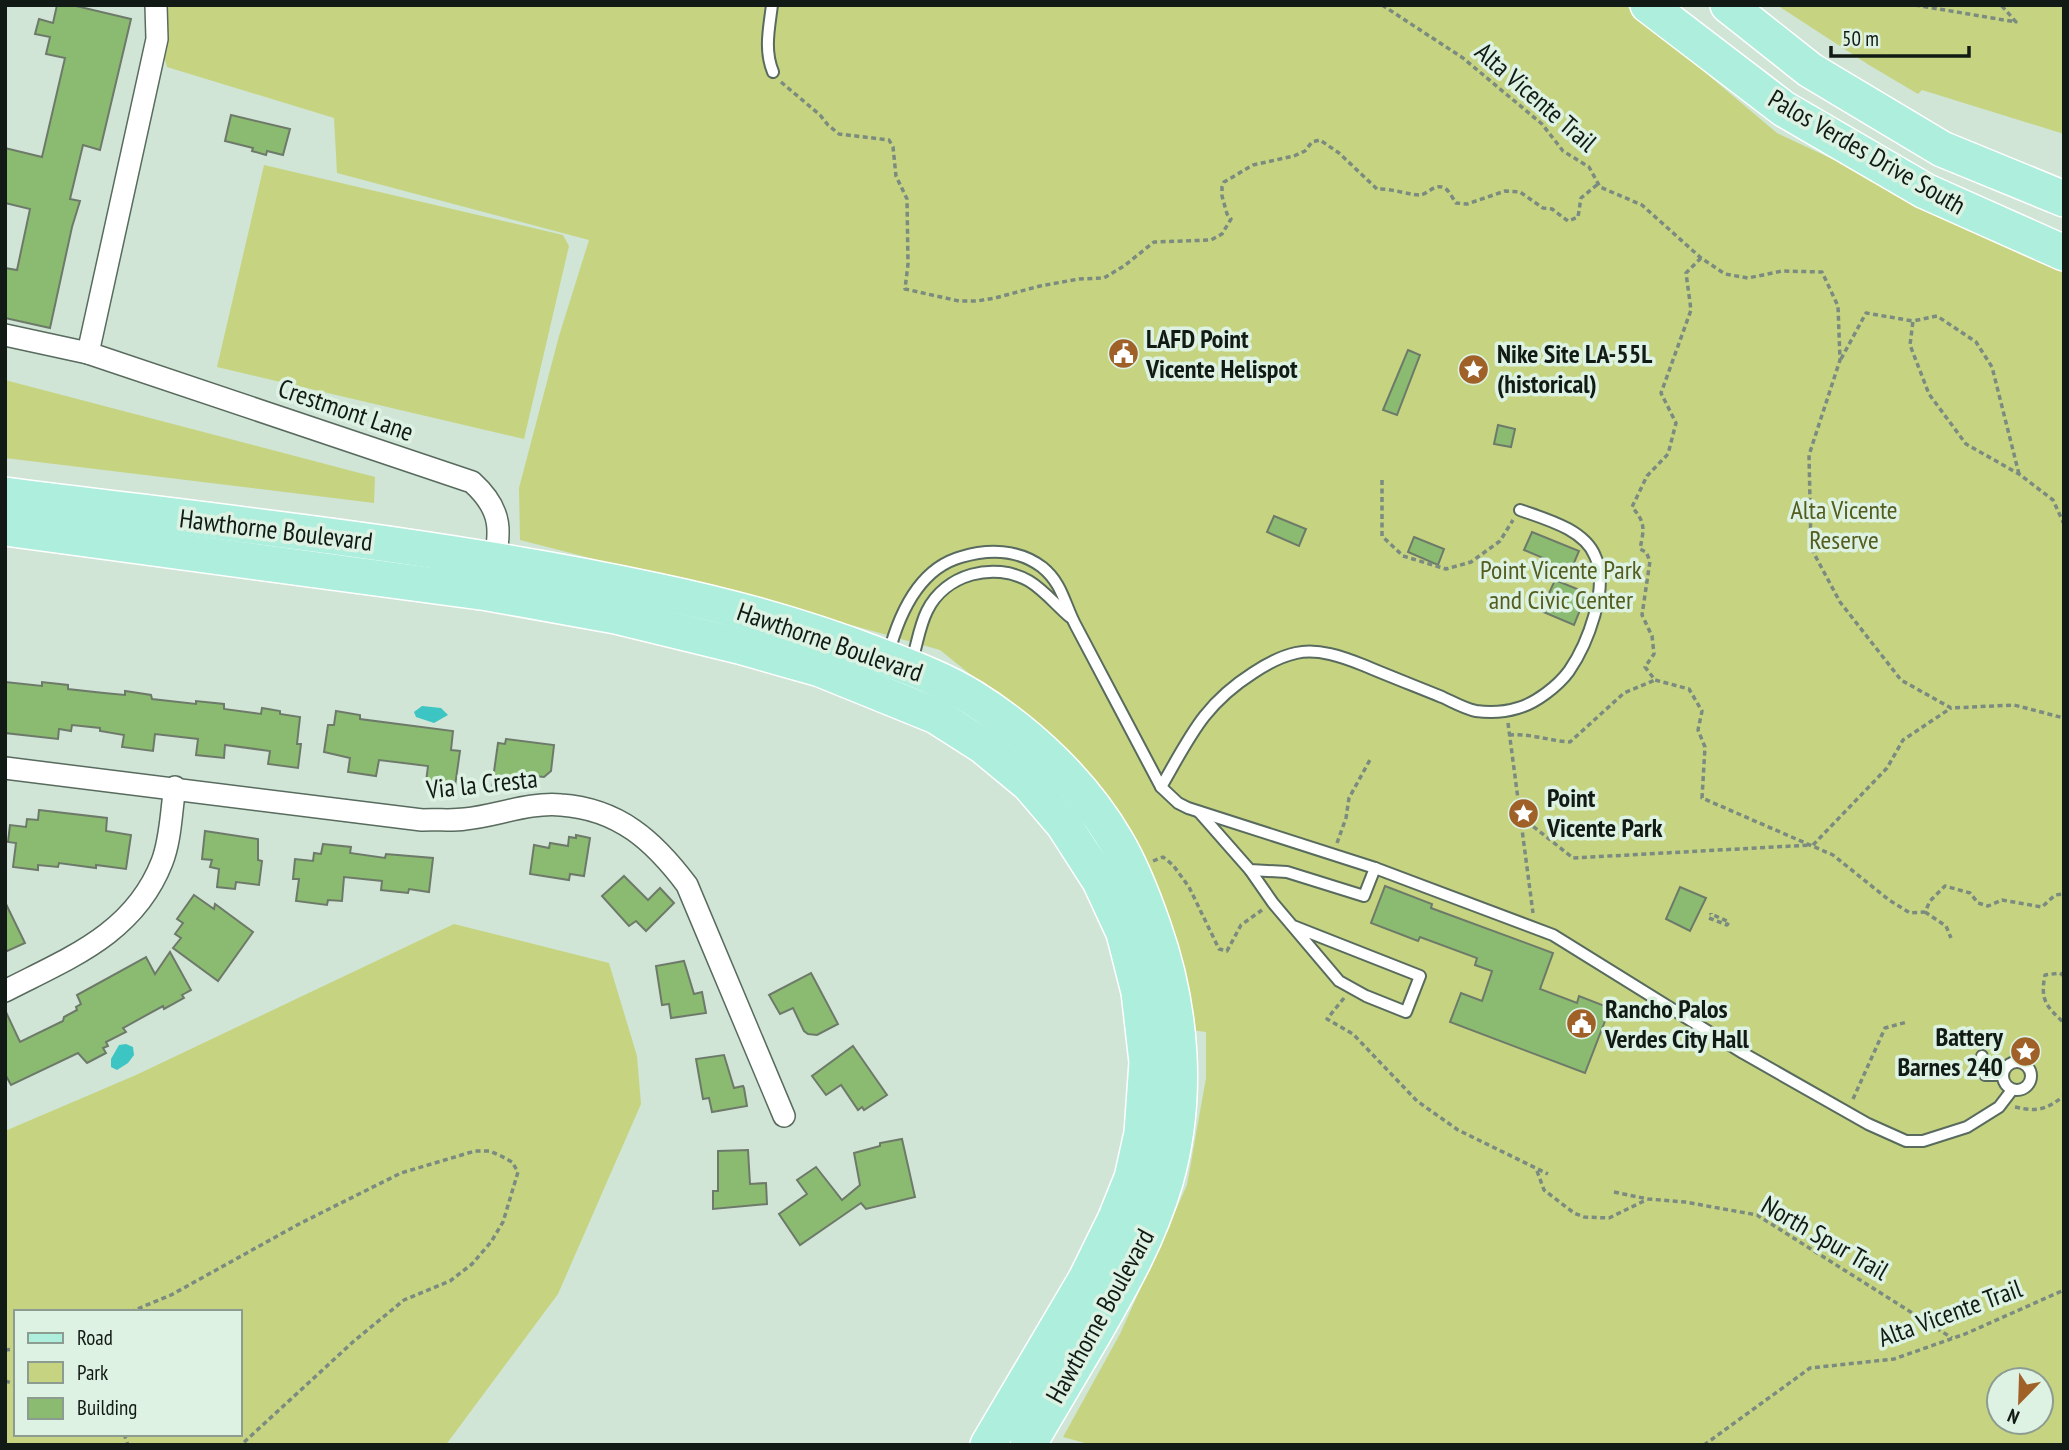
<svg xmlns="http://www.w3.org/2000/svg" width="2069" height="1450" font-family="'PT Sans Narrow',sans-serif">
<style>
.green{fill:#c6d481;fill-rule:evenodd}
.water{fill:#3cc5c3}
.building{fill:#8abb71;stroke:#6e7a69;stroke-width:2}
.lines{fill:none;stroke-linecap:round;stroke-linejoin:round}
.service-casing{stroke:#586b5e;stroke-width:14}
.minor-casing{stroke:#586b5e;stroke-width:24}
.primary-casing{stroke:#fff;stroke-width:38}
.path{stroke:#7b8b80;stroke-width:3.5;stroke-dasharray:5 3.5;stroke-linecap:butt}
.service{stroke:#fff;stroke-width:10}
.minor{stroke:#fff;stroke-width:21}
.primary{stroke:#adeedd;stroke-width:35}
.labels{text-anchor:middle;stroke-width:7;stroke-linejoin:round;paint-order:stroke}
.street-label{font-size:26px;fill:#121a15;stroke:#ddf2e3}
.poi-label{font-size:26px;font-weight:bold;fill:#121a15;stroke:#ddf2e3;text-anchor:start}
.park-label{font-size:26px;fill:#545d1e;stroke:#ddf2e3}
</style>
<rect width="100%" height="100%" fill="#d0e5d6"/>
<!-- green -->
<g class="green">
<path d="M149,5H1625L1777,133L2064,268V1445H1092L1063,1437L1120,1334L1187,1185L1206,1078V1032L1192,1030L1176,938L1144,865L1037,728L940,650L862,628L520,540L519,488L559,336L589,240L337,173L334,118L167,67ZM1999,1380H2041V1422H1999Z"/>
<path d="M1777,5H2064V134L1922,90L1918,94L1869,65Z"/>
<path d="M264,165L563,235L569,246L524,439L217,367Z"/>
<path d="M5,380L375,477L374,503L5,458Z"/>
<path d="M454,924L609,963L637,1056L641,1104L558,1294L448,1442L445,1445H5V1131L136,1075ZM16,1312H240V1434H16Z"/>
</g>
<!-- water -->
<g class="water">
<path d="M422,706L441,708L448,715L434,723L416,717L414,712Z"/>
<path d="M126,1044L133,1047L134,1055L128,1063L117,1070L111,1067V1059L119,1045Z"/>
</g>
<!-- building -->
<g class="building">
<path d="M57,5H72L131,19L100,150L83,145L70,199L80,201L72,227L50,328L5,318V268L17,270L30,209L5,203V148L42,157L65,58L46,54L50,37L35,34L39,19L53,23Z"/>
<path d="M231,115L290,129L283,155L267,151L266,155L252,151L253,148L225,141Z"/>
<path d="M1408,350L1420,355L1397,415L1383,410Z"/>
<path d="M1498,425L1515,429L1511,447L1494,444Z"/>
<path d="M1274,516L1306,529L1299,546L1267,532Z"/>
<path d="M1532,532L1579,551L1568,577L1546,568L1548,560L1524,550Z"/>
<path d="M1414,537L1444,549L1438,565L1408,552Z"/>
<path d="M1555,580L1587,593L1574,625L1541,611Z"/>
<path d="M5,682L42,686V682L68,685V689L104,693L125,695V691L151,695L152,699L196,704V701L224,704V709L261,714L262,708L280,711V714L300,717L297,744H301L298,768L268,764L270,751L225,745L224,758L196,755L198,739L155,734L153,751L122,747L124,735L100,731V728L72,725L71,731L59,729L58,739L5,733Z"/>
<path d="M336,711L360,715V719L453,731L451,750L460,751L455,786L426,782L428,766L379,760L376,776L348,772L350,758L324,752L328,725H334Z"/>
<path d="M506,739L554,745L551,771L544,777L516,774L514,789L492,786L498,743L505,744Z"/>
<path d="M39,810L107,818L106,831L131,835L126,869L96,865V868L59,863L58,867L38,865V870L13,867L16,843L8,842L10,825L26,827L27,819L38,820Z"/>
<path d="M205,831L258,839V860L262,861L259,885L236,882L235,889L217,887L219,869L210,867L212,860L202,859Z"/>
<path d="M576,835L590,838L584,876L570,874L569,880L530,874L534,845L549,848L550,843L568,846L569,837L576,838Z"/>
<path d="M323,844L351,847L350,853L385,858L386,854L433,858L429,892L409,889L408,893L381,890L382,881L344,877L342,901L328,900L327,905L296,901L299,879H293L295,859L313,861L314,853L321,854Z"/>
<path d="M624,876L648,900L660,888L674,903L646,931L636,921L629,926L602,896Z"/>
<path d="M1385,886L1432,904L1431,908L1553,953L1540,989L1577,1003L1579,996L1610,1008L1585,1073L1450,1022L1461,993L1482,1001L1492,971L1475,965L1477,958L1420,937L1418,941L1371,923Z"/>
<path d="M1680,887L1706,898L1690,931L1666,919Z"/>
<path d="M194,895L214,909L215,904L253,932L218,981L173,948L181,938L175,934L183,923L177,919Z"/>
<path d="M5,902L25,943L5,952Z"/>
<path d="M170,952L191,990L182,995L184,998L164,1009L163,1006L123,1028L126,1032L106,1042L108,1046L103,1048L106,1053L87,1063L78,1053L11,1085L5,1074V1010L20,1042L63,1021L64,1017L77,1010L76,1007L81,1004L77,995L146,957L155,974Z"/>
<path d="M684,961L694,994L702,992L706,1013L671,1018L669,1004L662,1005L656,966Z"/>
<path d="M811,973L838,1024L817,1035L808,1034L804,1031L793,1008L780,1014L769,995Z"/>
<path d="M853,1046L887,1095L864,1110L862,1107L858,1110L841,1085L826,1095L812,1076Z"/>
<path d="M724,1055L734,1088L743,1086L744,1088L747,1106L712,1112L709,1098L703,1099L696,1059Z"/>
<path d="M902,1139L915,1197L866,1209L861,1203L800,1245L779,1214L807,1194L797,1180L816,1167L842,1200L860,1185L854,1153L880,1146V1143Z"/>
<path d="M748,1150L750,1184L766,1183L767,1204L713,1209V1191H718V1151Z"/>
</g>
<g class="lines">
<defs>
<g id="service">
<path d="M772,5C769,29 764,50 773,72"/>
<path d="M888,656C898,617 918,569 961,557C988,549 1018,549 1042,567C1063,584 1064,604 1076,626C1104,680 1133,733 1161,787L1178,803L1188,808L1375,868L1553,935L1743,1053L1868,1124L1906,1141H1923L1967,1127L1999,1107L2012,1090"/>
<path d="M911,663C917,646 919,627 927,611C945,574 994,561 1029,581C1044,590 1057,606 1070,617"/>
<path d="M1161,787C1190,737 1203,705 1253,673C1265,665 1282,656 1296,653C1318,648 1343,657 1363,665C1389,676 1415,686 1442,697C1453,702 1465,709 1476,711C1490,713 1505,712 1518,708C1536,703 1558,686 1569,671C1587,645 1610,587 1595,556C1584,529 1545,519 1520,510"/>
<path d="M1199,812L1250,870L1287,872L1364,896L1375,868"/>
<path d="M1250,870L1273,903L1339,981L1366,996L1406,1012L1420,976L1293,926"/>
<path d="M1982,1056L1985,1075H2003"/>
<circle cx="2017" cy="1076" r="14"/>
</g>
<g id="minor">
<path d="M5,335L88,353L472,482C504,511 501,532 492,572"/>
<path d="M88,353L157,39L156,5"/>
<path d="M5,768L422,820C436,819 451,821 465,819C496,816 529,802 561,805C619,809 654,841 687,885L784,1116"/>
<path d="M5,991C69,958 134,934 162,862C171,839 171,811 175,787"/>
</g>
<g id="primary">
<path d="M1648,5L1784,109L1925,191L2064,253"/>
<path d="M1728,5L1810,70L1942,149L2064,199"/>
<path d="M5,495C223,523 443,545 657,591C733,607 808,628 880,656C912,668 944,680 973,698C1029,733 1083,784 1116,841C1132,868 1143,897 1153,926C1182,1008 1189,1098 1165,1182C1149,1237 1122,1284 1094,1333C1072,1370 1050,1408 1028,1445"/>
<path d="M5,528L488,593L616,616L739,646L820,669L936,716L983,746L1029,784L1064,825L1100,881L1124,933L1139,992L1147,1062L1142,1133L1132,1178L1115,1220L1086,1279L988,1445"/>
</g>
</defs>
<!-- service casing -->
<use href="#service" class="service-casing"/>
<!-- minor casing -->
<use href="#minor" class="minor-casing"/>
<!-- primary casing -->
<use href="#primary" class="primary-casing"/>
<!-- path -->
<g class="path">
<path d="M1382,5L1463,58L1542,124L1563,151L1589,167L1600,187L1642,205L1701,258L1725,274L1748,278L1782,271L1822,272L1838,306L1840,360L1809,455L1811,548L1840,602L1901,680L1951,708L2014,705L2064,718"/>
<path d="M1915,5L2016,22L2001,5"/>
<path d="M781,82L820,115L828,125L839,134L889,140L893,147L896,176L907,199L908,264L905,289L959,301H977L995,298L1040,286L1079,279L1104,278L1124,266L1154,242L1211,240L1222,234L1231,219L1227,214L1222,196V187L1224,182L1253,165L1294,156L1305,151L1312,142L1320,140L1339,153L1377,189C1392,188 1412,196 1421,195C1429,193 1436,182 1446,189C1450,192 1453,199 1456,203L1467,204L1505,191L1520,192L1543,208L1552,209L1568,221L1578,217L1581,198L1598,184"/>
<path d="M1701,258L1686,273L1691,310L1661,393L1676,423L1668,454L1647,476L1632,507C1646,523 1644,529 1640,549L1646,552L1650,561L1642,615L1652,636L1654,654L1645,667L1655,680L1689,689L1702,711L1698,730L1705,747L1702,798L1833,855L1889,900L1910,913L1925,912L1930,901L1945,886L1970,893L1978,903L1988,906L2002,900L2042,907L2055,895L2064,894"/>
<path d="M1841,359L1866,313L1913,321"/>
<path d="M2019,474L1992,367L1976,342L1937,316L1913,321L1910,345L1929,394L1966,444L2019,474L2053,500L2064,524"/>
<path d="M1382,480V536L1403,556L1446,569L1471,562L1500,541L1513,520"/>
<path d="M1508,723L1533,913"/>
<path d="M1509,735C1530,733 1550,741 1570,742L1624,693L1655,680"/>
<path d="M1520,816L1573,858L1811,845"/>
<path d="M1337,843L1346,818L1349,798L1371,758"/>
<path d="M1813,845L1887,768L1903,740L1951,708"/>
<path d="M1153,861L1163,857L1173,865L1189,887L1219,949L1227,951L1241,925L1262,910"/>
<path d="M1925,912L1946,926L1951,938"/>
<path d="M1709,918L1727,925L1729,922L1711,914V913"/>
<path d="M2064,976L2060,973L2045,975C2040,1000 2046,1006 2064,1023"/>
<path d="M1344,998L1327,1019L1353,1034L1417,1101L1458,1130L1548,1174"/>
<path d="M1853,1099L1885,1028L1907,1022"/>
<path d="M2015,1107C2038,1112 2045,1110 2064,1096"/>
<path d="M1537,1171L1544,1190L1574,1213L1584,1217L1609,1218L1646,1200"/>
<path d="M1614,1192L1648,1199L1685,1202L1757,1215L1952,1338"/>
<path d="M130,1312L171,1295L299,1224L401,1173L475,1151H490L501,1156L512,1162L518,1172L503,1222L491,1242L472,1264L450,1281L404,1300L354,1341L241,1445"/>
<path d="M5,1350L16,1349"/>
<path d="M5,1381L16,1384"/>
<path d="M124,1434L128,1445"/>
<path d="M1704,1445L1810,1368L1894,1359L1965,1334L2064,1290"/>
</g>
<!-- service -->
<use href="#service" class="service"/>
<!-- minor -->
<use href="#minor" class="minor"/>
<!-- primary -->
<use href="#primary" class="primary"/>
</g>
<!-- icons -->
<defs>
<symbol id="civic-disc" viewBox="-11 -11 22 22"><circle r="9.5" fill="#a06129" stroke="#ddf2e3"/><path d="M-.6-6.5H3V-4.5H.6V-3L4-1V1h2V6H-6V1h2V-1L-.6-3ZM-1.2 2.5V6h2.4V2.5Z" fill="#fff"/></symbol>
<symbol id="sight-disc" viewBox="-11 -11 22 22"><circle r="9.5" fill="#a06129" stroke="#ddf2e3"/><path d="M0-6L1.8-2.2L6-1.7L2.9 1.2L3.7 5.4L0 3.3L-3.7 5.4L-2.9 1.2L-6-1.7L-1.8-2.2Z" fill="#fff"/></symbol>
</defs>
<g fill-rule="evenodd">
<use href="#civic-disc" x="1106" y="336" width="35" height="35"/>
<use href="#sight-disc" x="1456" y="352" width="35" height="35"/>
<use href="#sight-disc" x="1506" y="796" width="35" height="35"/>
<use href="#civic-disc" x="1564" y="1006" width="35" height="35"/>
<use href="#sight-disc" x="2008" y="1034" width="35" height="35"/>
</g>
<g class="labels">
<!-- street labels -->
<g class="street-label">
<text transform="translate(1536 97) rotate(41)" y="9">Alta Vicente Trail</text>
<text transform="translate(1867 152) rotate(30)" y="9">Palos Verdes Drive South</text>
<text transform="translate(346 410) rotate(19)" y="9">Crestmont Lane</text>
<text transform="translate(276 530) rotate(7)" y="9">Hawthorne Boulevard</text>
<text transform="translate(830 642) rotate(19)" y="9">Hawthorne Boulevard</text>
<text transform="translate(482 784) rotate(-6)" y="9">Via la Cresta</text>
<text transform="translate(1825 1238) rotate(30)" y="9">North Spur Trail</text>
<text transform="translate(1950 1313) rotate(-20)" y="9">Alta Vicente Trail</text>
<text transform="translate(1100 1316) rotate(-61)" y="9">Hawthorne Boulevard</text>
</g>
<!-- poi labels -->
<g class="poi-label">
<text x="1146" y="348">LAFD Point<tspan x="1146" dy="30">Vicente Helispot</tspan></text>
<text x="1497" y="363">Nike Site LA-55L<tspan x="1497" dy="30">(historical)</tspan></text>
<text x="1547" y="807">Point<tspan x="1547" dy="30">Vicente Park</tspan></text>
<text x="1605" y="1018">Rancho Palos<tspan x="1605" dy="30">Verdes City Hall</tspan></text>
<text x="2003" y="1046" text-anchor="end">Battery<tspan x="2003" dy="30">Barnes 240</tspan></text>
</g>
<!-- park labels -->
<g class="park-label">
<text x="1844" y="519">Alta Vicente<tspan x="1844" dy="30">Reserve</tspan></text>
<text x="1561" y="579">Point Vicente Park<tspan x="1561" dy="30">and Civic Center</tspan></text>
</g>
</g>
<!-- border -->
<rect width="2069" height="1450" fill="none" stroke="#121a15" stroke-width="14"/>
<!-- legend -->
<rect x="14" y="1310" width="228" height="126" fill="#ddf2e3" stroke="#8c9c91" stroke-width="2"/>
<rect x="28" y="1333" width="35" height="10" fill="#adeedd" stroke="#8c9c91" stroke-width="2"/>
<text x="77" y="1345" font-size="21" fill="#121a15">Road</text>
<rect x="28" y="1362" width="35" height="21" fill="#c6d481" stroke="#8c9c91" stroke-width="2"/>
<text x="77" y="1380" font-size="21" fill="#121a15">Park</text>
<rect x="28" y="1398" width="35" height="21" fill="#8abb71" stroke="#8c9c91" stroke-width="2"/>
<text x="77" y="1415" font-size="21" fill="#121a15">Building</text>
<!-- north arrow -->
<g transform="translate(2020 1401) rotate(203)"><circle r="33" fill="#ddf2e3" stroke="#8c9c91" stroke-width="2"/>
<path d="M0-5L12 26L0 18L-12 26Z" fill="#a06129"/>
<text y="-10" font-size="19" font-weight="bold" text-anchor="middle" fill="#121a15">N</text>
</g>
<!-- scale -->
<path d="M1831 46v10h138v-10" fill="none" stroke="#121a15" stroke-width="3.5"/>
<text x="1842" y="46" font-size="21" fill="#121a15" stroke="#ddf2e3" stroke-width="5" paint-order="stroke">50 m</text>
</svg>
